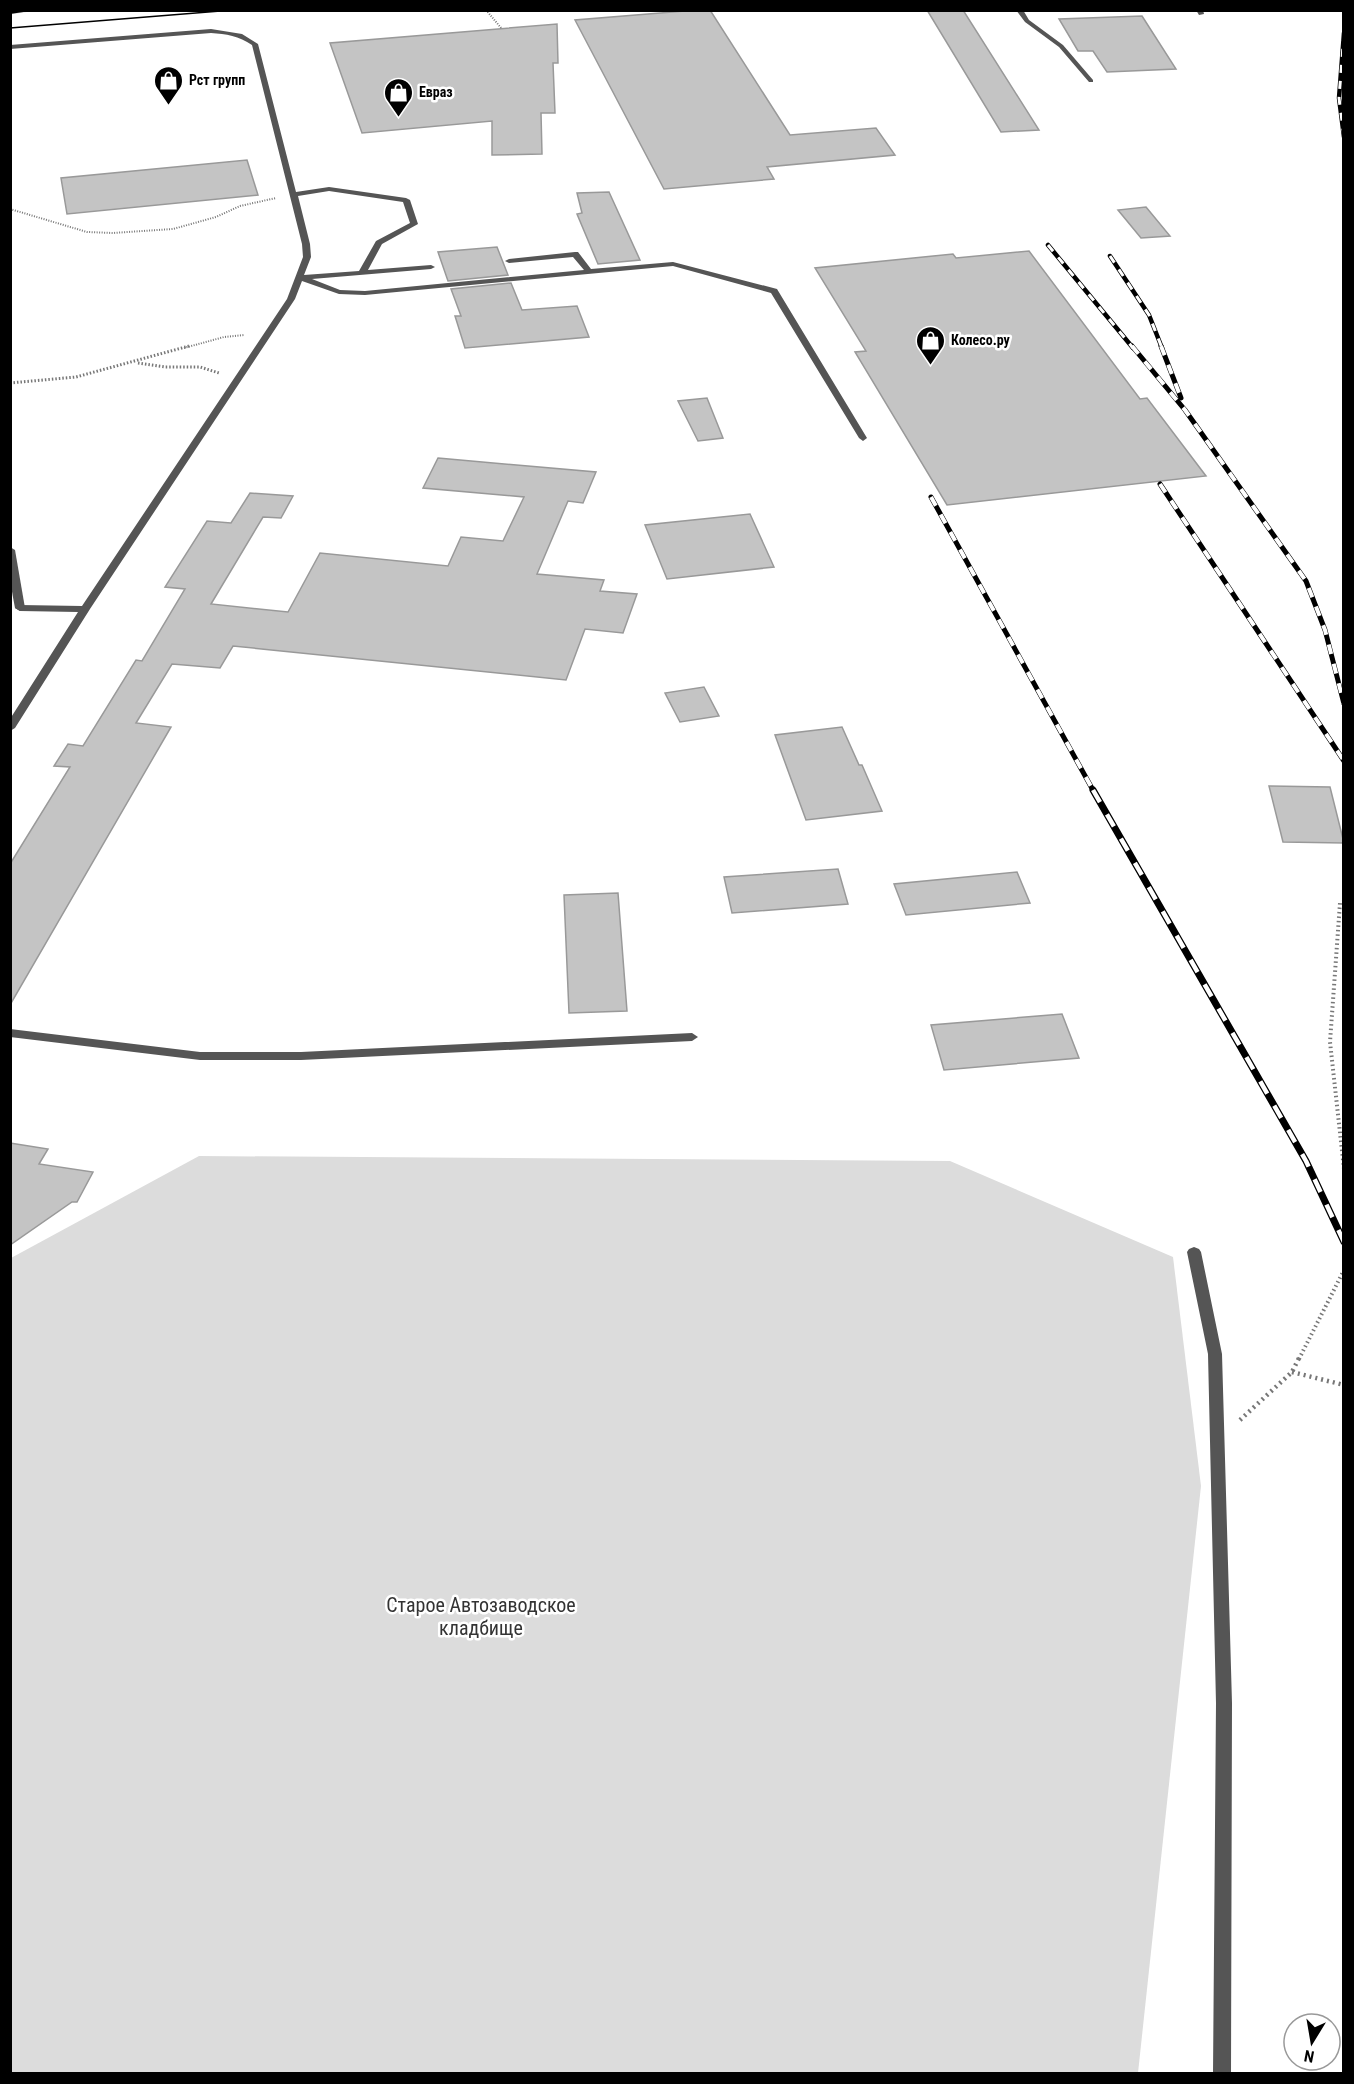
<svg xmlns="http://www.w3.org/2000/svg" width="1354" height="2084" font-family="'Roboto Condensed',sans-serif">
<style>
.green{fill:#dcdcdc}
.building{fill:#c4c4c4;stroke:#999;stroke-width:1.5}
.lines{fill:none;stroke-linecap:round;stroke-linejoin:round}
.primary-casing{stroke:#dbdbdb;stroke-width:1}
.path-far3{stroke:#777;stroke-width:2;stroke-dasharray:1 1.5;stroke-linecap:butt}
.path-far2{stroke:#777;stroke-width:3;stroke-dasharray:1.5 2;stroke-linecap:butt}
.path-far1{stroke:#777;stroke-width:4;stroke-dasharray:1.5 3;stroke-linecap:butt}
.path{stroke:#777;stroke-width:4.5;stroke-dasharray:2 4;stroke-linecap:butt}
.lane{fill:#555;fill-rule:evenodd}
.street{fill:#555;fill-rule:evenodd}
.primary{fill:#000;fill-rule:evenodd}
.tram{stroke:#000;stroke-width:1.5}
.rail-far2-casing{stroke:#000;stroke-width:4.5}
.rail-far1-casing{stroke:#000;stroke-width:5}
.rail-casing{stroke:#000;stroke-width:7}
.rail-far2{stroke:#fff;stroke-width:3;stroke-dasharray:8;stroke-linecap:butt}
.rail-far1{stroke:#fff;stroke-width:4;stroke-dasharray:10;stroke-linecap:butt}
.rail{stroke:#fff;stroke-width:4.5;stroke-dasharray:14;stroke-linecap:butt}
.labels{text-anchor:middle;stroke-width:5;stroke-linejoin:round;paint-order:stroke}
.far-poi-label{font-size:14px;font-weight:bold;fill:#000;stroke:#fff;text-anchor:start}
.near-park-label{font-size:20px;fill:#333;stroke:#fff}
</style>
<rect width="100%" height="100%" fill="#fff"/>
<!-- green -->
<path class="green" d="M199,1156L950,1161L1173,1257L1201,1486L1138,2073H11V1258Z"/>
<!-- building -->
<g class="building">
<path d="M697,10H710L790,135L876,128L895,155L767,167L774,179L664,189L575,20Z"/>
<path d="M927,10H963L1039,130L1001,132Z"/>
<path d="M1142,16L1176,69L1107,72L1093,51H1078L1059,19Z"/>
<path d="M557,24L558,63H553L555,113H541L542,154L492,155V121L362,133L330,43Z"/>
<path d="M247,160L258,195L67,214L61,178Z"/>
<path d="M609,192L640,260L598,264L577,214L582,213L577,193Z"/>
<path d="M1146,207L1170,236L1141,238L1118,210Z"/>
<path d="M497,247L508,275L448,281L438,252Z"/>
<path d="M1029,251L1140,399L1147,398L1206,476L947,505L855,352L866,351L815,268L953,254L956,258Z"/>
<path d="M511,283L522,310L577,306L589,337L465,348L455,316H461L451,289Z"/>
<path d="M707,398L723,438L698,441L678,401Z"/>
<path d="M438,458L596,472L583,503L568,501L537,574L604,580L600,591L637,594L623,633L585,629L566,680L233,646L220,668L172,664L136,723L171,727L10,1005V864L70,767L54,766L68,744L83,746L136,660L142,661L185,589L165,587L207,521L231,523L250,493L293,496L281,518L263,517L211,604L288,612L320,553L448,566L461,537L503,541L524,497L423,488Z"/>
<path d="M750,514L774,567L667,579L645,525Z"/>
<path d="M704,687L719,716L680,722L665,693Z"/>
<path d="M842,727L859,765H862L882,811L806,820L775,735Z"/>
<path d="M1269,786L1330,787L1344,843L1283,842Z"/>
<path d="M838,869L848,904L732,913L724,877Z"/>
<path d="M1017,872L1030,903L906,915L894,884Z"/>
<path d="M618,893L627,1011L569,1013L564,895Z"/>
<path d="M1062,1014L1079,1058L944,1070L931,1025Z"/>
<path d="M10,1143L48,1149L39,1164L93,1172L77,1202H72L10,1245Z"/>
</g>
<g class="lines">
<defs>
<path id="primary" d="M10,10H37L10,14Z"/>
</defs>
<!-- primary casing -->
<use href="#primary" class="primary-casing"/>
<!-- path-far3 -->
<g class="path-far3">
<path d="M486,10L502,29"/>
<path d="M10,209L87,232L113,233L173,229L216,217L240,206L276,198"/>
<path d="M184,348L224,337L244,335"/>
</g>
<!-- path-far2 -->
<g class="path-far2">
<path d="M138,363L165,367H200L219,373"/>
<path d="M10,383L76,377L189,346"/>
</g>
<!-- path-far1 -->
<g class="path-far1">
<path d="M1344,901L1340,903L1330,1042L1344,1169"/>
<path d="M1299,1359L1344,1270"/>
</g>
<!-- path -->
<g class="path">
<path d="M1292,1372L1344,1385"/>
<path d="M1240,1420L1292,1372L1299,1358"/>
</g>
<!-- lane -->
<g class="lane">
<path d="M1016,10H1023L1029,20L1063,45L1093,80V82H1089L1059,47L1025,22Z"/>
<path d="M1196,10H1203L1204,14L1199,15Z"/>
<path d="M211,29L242,34L258,44L296,192L329,187L406,198L410,200L418,224L382,244L368,270L431,265L435,267L431,269L312,279L340,290L365,291L584,270L573,257L509,263L505,261L509,259L575,252H578L591,269L673,262L777,289L867,438L863,441L859,438L771,293L673,266L365,295L339,294L302,281L295,299L90,609L15,728L10,731V719L78,612L20,611L15,608L20,605L82,606L287,299L303,257L302,244L252,45C239,36 226,34 211,33L10,49V45ZM329,191L403,202L410,223L376,241L359,271L304,275L311,257L310,244L298,196Z"/>
<path d="M10,1029L200,1052H301L692,1033L698,1037L692,1041L301,1060H200L10,1037Z"/>
<path d="M1194,1247L1199,1249L1201,1252L1222,1354L1232,1703L1231,2074H1213L1216,1703L1208,1354L1187,1252L1189,1249Z"/>
</g>
<!-- street -->
<path class="street" d="M10,547L15,550L25,608L20,611L15,608L10,581Z"/>
<!-- primary -->
<use href="#primary" class="primary"/>
<!-- tram -->
<path class="tram" d="M10,28L233,10"/>
<defs>
<g id="rail-far2">
<path d="M1344,33L1339,98L1344,137"/>
<path d="M1048,245L1133,348"/>
<path d="M1110,256L1149,315L1162,348"/>
</g>
<g id="rail-far1">
<path d="M1132,346L1185,410L1306,581L1325,630L1344,704"/>
<path d="M1161,346L1181,398"/>
<path d="M1160,484L1344,761"/>
<path d="M931,497L1094,792"/>
</g>
<path id="rail" d="M1093,790L1306,1161L1344,1242"/>
</defs>
<!-- rail-far2 casing -->
<use href="#rail-far2" class="rail-far2-casing"/>
<!-- rail-far1 casing -->
<use href="#rail-far1" class="rail-far1-casing"/>
<!-- rail casing -->
<use href="#rail" class="rail-casing"/>
<!-- rail-far2 -->
<use href="#rail-far2" class="rail-far2"/>
<!-- rail-far1 -->
<use href="#rail-far1" class="rail-far1"/>
<!-- rail -->
<use href="#rail" class="rail"/>
</g>
<!-- icons -->
<defs>
<symbol id="shop-pin" viewBox="-11 -11 22 30"><path d="M0 17L-7.5 6A9.5 9.5 0 1 1 7.5 6Z" fill="#000" stroke="#fff"/><path d="M-5-2.5h2.3a2.7 3.5 0 0 1 5.4 0H5L5.5 6h-11ZM-1.5-2.5h3a1.5 2.3 0 0 0-3 0Z" fill="#fff"/></symbol>
</defs>
<g fill-rule="evenodd">
<use href="#shop-pin" x="152" y="64" width="33" height="45"/>
<use href="#shop-pin" x="382" y="76" width="33" height="45"/>
<use href="#shop-pin" x="914" y="324" width="33" height="45"/>
</g>
<g class="labels">
<!-- far-poi labels -->
<g class="far-poi-label">
<text x="189" y="85">Рст групп</text>
<text x="419" y="97">Евраз</text>
<text x="951" y="345">Колесо.ру</text>
</g>
<!-- near-park labels -->
<g class="near-park-label">
<text x="481" y="1612">Старое Автозаводское<tspan x="481" dy="23">кладбище</tspan></text>
</g>
</g>
<!-- border -->
<rect width="1354" height="2084" fill="none" stroke="#000000" stroke-width="24"/>
<!-- north arrow -->
<g transform="translate(1312 2042) rotate(191)"><circle r="28" fill="#ffffff" stroke="#999999" stroke-width="1.5"/>
<path d="M0-4.5L10 22L0 15L-10 22Z" fill="#000000"/>
<text y="-9" font-size="16" font-weight="bold" text-anchor="middle" fill="#000000">N</text>
</g>
</svg>
